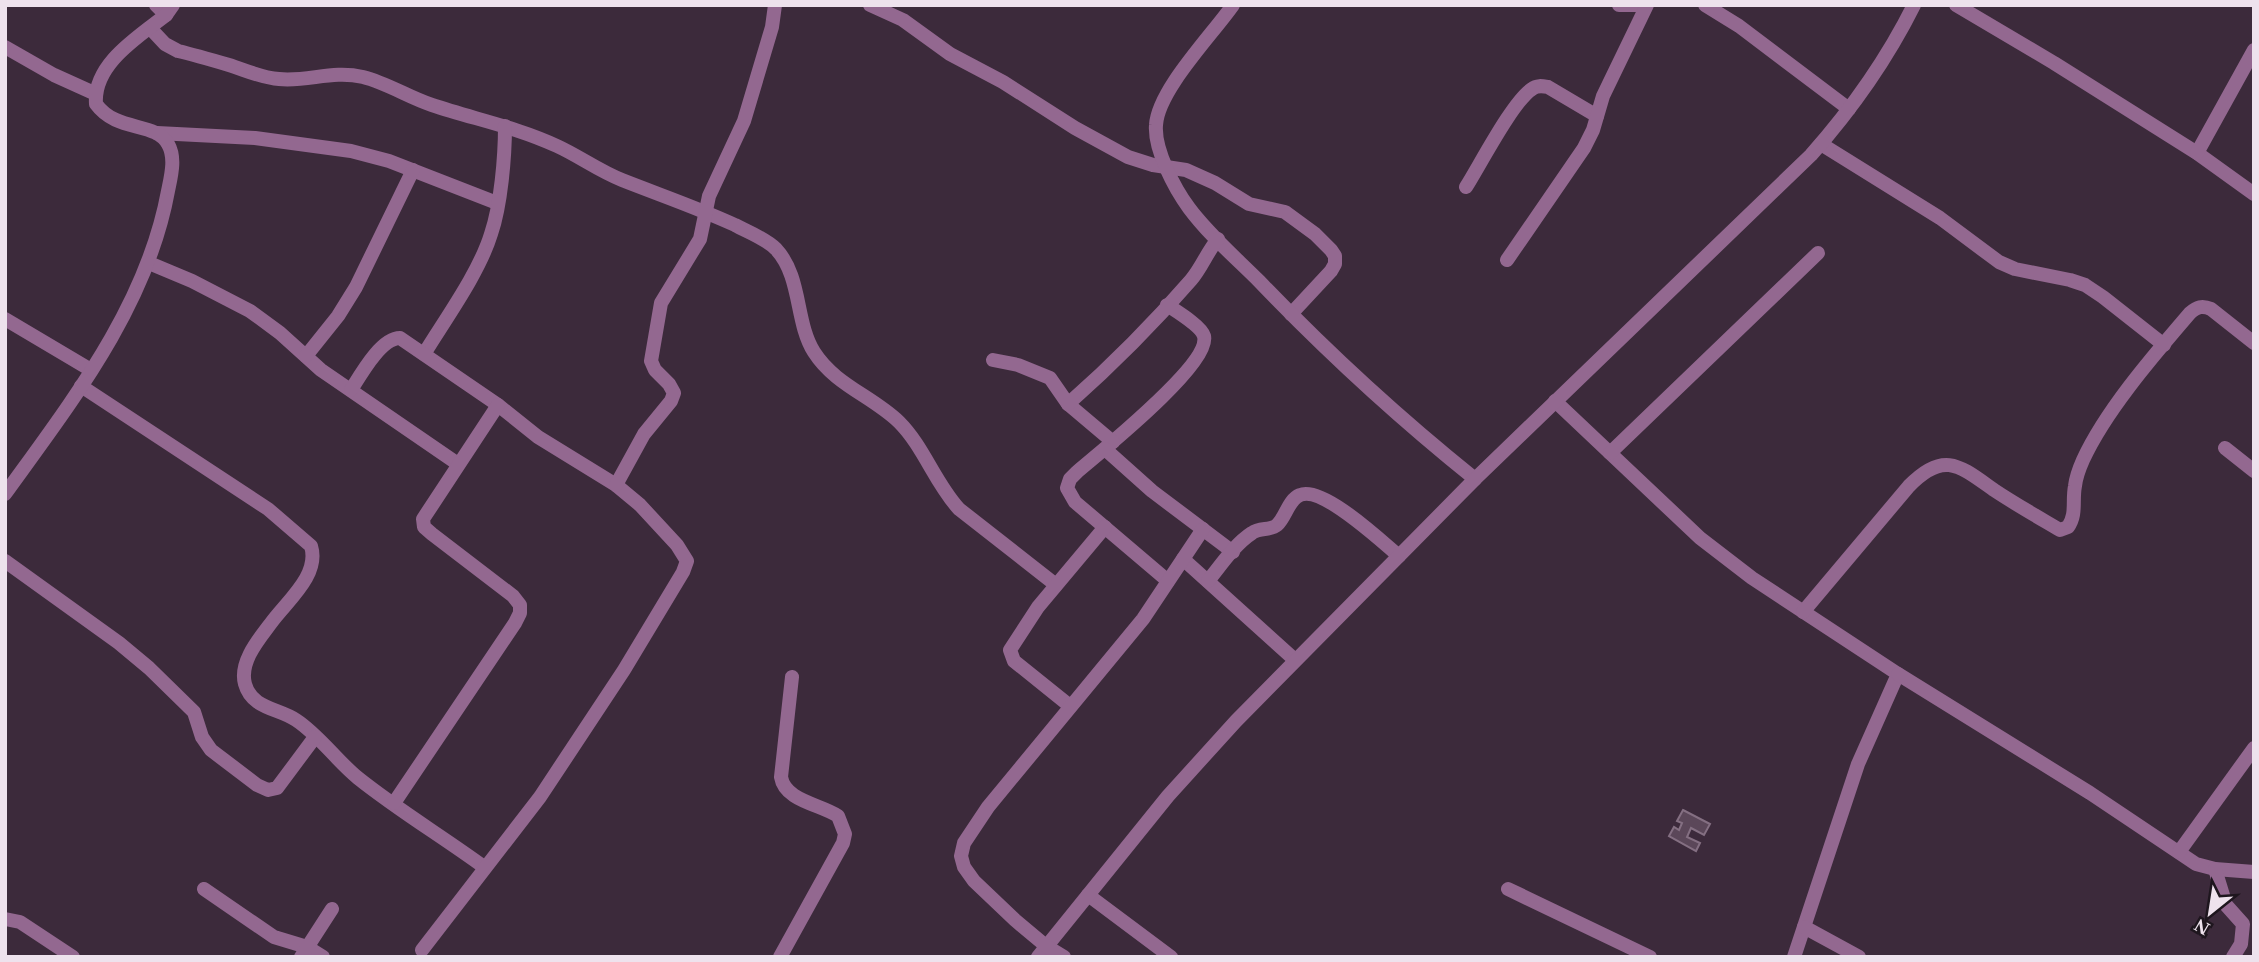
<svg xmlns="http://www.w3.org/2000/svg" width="2259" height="962" font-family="Georgia,serif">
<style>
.building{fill:#5b4759;stroke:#846f82;stroke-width:2}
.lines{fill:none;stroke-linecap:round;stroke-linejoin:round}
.minor{stroke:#936890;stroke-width:14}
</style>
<rect width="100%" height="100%" fill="#3c2a3b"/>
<!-- building -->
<path class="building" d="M1683,810L1710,824L1704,835L1691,828L1687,837L1700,843L1696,851L1669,836L1674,827L1679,830L1682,823L1677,821Z"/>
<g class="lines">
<!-- minor -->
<g class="minor">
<path d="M156,5L166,15"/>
<path d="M870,5L903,20L950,54L1003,82L1075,128L1128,157L1153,165L1186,170L1215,183L1249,204L1285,212L1315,234L1331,250L1335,256V264L1331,271L1291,314"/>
<path d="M1233,5C1212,35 1158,90 1156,125C1154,150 1175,189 1189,208C1209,235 1236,258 1259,281C1327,352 1399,418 1475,479"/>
<path d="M1619,5H1637"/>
<path d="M1705,5L1739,26L1849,109"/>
<path d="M1956,5L2054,63L2197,153L2254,194"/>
<path d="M150,28L165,44L178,51C195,55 212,60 229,65C245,70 262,78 279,79C308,82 332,70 363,77C387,83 408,97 432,105C474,119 516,127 557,146C579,156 599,171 622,180C660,195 698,208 735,225C748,232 765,238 776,249C802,277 795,322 814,352C835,385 872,396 899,422C924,447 935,483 959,509L1056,585"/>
<path d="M5,47L54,75L96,94"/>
<path d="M157,133L255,138L351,151L389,161L497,203"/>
<path d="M1821,144L1940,218L1999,262L2015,269L2070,280L2085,285L2103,297L2164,345"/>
<path d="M2197,153L2254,50"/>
<path d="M1466,187C1480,165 1513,101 1532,89C1537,85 1542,86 1548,87L1597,116"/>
<path d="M1507,260L1584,148L1593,130L1603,96L1647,5"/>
<path d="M149,263L192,281L250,311L280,333L321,370L458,464"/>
<path d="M1167,305C1176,311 1201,326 1204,336C1211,364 1099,453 1077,472L1070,479L1067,488L1075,502L1168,581"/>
<path d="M5,319L91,370"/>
<path d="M424,354C446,318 479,273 491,234C501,205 505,156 505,126"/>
<path d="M306,356L338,316L356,287L413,170"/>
<path d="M993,360L1018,365L1050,378L1068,404L1113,442"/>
<path d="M81,386L268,509L311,546C320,575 287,601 271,623C259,639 239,662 245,684C252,709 278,708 296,720C319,735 336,760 358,778C398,810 443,837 484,867"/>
<path d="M351,390C361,374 381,338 400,338L498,405L538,437L616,485L640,505L677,545L687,561L683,572L624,670L540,797L422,950"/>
<path d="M1555,401L1700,538L1752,578L1898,674L1858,764L1794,957"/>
<path d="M1068,404C1111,366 1153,324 1191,280C1202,267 1207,252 1218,239"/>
<path d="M2225,448L2254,471"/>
<path d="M1105,449L1152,491L1233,552"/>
<path d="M1610,453L1818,253"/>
<path d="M616,485L644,434L671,401L674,393L669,384L655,370L651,361L661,303L700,239L709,196L744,121L772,27L775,5"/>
<path d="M5,494C72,401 147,306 168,191C171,176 176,158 168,144C155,121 117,133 96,104C93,64 138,37 166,15L173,5"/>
<path d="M1183,559L1295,660"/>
<path d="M5,561L119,643L149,668L194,712L202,737L211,750L257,785L268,790L277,788L315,737"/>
<path d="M1208,581C1221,565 1235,544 1252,533C1260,527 1270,531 1277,525C1286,517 1288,500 1300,495C1322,485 1381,541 1399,556"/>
<path d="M1803,612L1909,486C1944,450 1960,466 1994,490C2015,504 2038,517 2060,530L2068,527C2077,514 2072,501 2075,486C2076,477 2079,469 2083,460C2106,410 2154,355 2190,313C2197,307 2202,305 2211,309L2254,343"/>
<path d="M1898,674L2090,793L2196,864L2215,869L2254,872"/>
<path d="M1070,706L1014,661L1010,650L1038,607L1105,527"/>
<path d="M394,803L515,623L520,613V605L513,596L432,534L424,527L423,519L498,405"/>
<path d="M2179,852L2254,748"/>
<path d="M2215,869L2226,905L2243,924L2241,944L2233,957"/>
<path d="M204,889L274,937L307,947L323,957"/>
<path d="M1508,889L1650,957"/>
<path d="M1088,895L1171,957"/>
<path d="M5,919L20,922L73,957"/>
<path d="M1804,927L1859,957"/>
<path d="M301,957L332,909"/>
<path d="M780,957L843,843L845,834L838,816C820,804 785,801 781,777L792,677"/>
<path d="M1038,957L1168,796L1236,721L1475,479L1811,155C1851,110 1887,59 1914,5"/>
<path d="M1064,957L1046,946L1015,920L974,881L964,867L961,856L964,843L988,807L1143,619L1203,529"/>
</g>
</g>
<!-- border -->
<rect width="2259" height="962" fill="none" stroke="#eee2ed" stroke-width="14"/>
<!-- north arrow -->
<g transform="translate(2210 913) rotate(210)" stroke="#1e161e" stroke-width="5" paint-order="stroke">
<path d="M0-5L12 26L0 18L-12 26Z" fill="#eee2ed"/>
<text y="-10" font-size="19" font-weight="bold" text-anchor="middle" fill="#eee2ed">N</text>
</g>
</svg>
